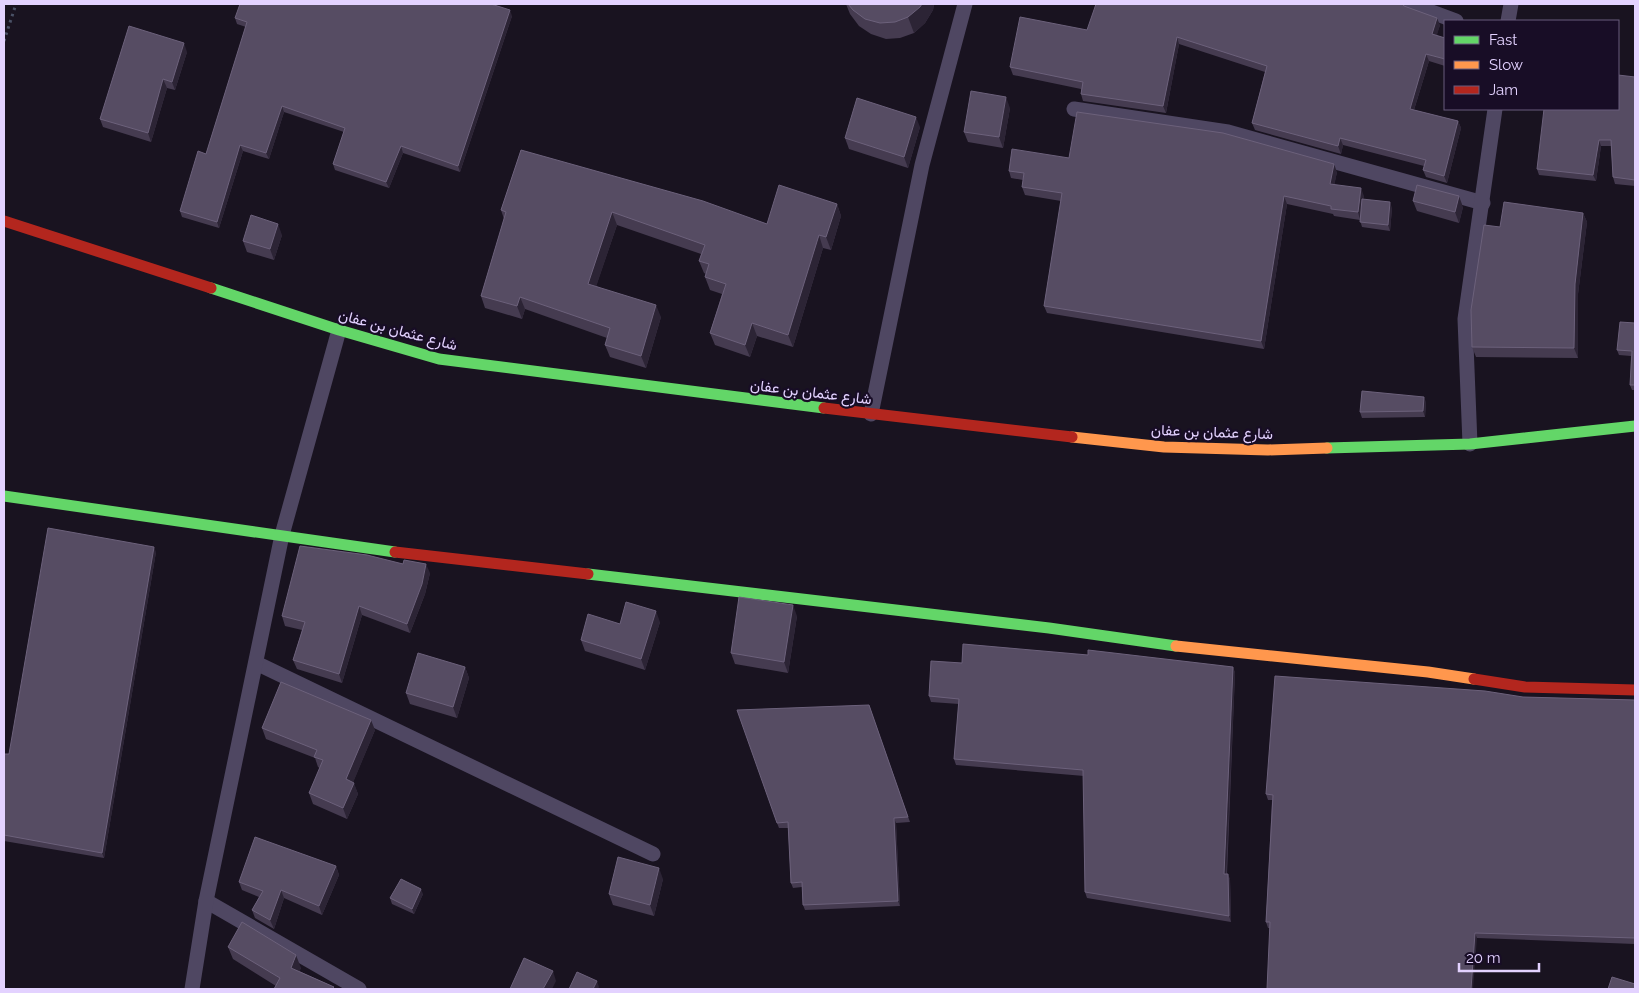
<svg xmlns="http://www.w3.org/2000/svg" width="1639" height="993" font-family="Raleway,Vazirmatn,sans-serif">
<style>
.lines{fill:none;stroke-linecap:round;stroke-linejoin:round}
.path{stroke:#4a5166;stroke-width:3;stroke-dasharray:2.5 4;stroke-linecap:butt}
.lane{stroke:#4f4762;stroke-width:15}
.fast{stroke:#63d668;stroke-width:11}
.slow{stroke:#ff974d;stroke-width:11}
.jam{stroke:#b3261e;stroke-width:11}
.wall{fill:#453b50}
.shaded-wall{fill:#2c2435}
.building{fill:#564c63;stroke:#6c617b}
.labels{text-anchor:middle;stroke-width:4.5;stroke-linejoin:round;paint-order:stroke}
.street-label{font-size:15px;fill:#e3d2ff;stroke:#180d26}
</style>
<rect width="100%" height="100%" fill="#191320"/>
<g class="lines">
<!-- path -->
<path class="path" d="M4,41L16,4"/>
<!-- lane -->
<g class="lane">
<path d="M1410,4L1456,21"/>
<path d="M1508,21L1511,4"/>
<path d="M1074,109L1228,132L1483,203"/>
<path d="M871,414L922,165L965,4"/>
<path d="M1470,444L1465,319L1495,109"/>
<path d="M256,663L653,854"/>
<path d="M206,901L359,989"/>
<path d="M192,989L206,901L282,535L339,330"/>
</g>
<!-- fast -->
<g class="fast">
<path d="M211,288L339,330L439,359L824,408"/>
<path d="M1327,448L1470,444L1635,426"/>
<path d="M4,496L395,552"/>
<path d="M588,574L1049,628L1176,646"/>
</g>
<!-- slow -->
<g class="slow">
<path d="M1072,437L1164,447L1268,450L1327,448"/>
<path d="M1176,646L1428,672L1474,679"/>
</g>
<!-- jam -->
<g class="jam">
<path d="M4,221L211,288"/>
<path d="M824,408L1072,437"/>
<path d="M395,552L588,574"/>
<path d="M1474,679L1525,687L1635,690"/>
</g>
</g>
<!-- wall -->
<g class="wall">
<path d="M846,4H934L933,10L925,23L914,33L900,38L886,39L871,34L859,26L850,14Z"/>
<path d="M1404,6L1440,25L1436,36L1445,38V66L1429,61L1414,110L1458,121L1461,128L1447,183L1426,177L1423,170L1424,166L1343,145L1341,154L1255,130L1252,123L1265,72L1179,44L1166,113L1083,101L1081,94V89L1013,75L1010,67L1087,30Z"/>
<path d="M512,16L460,172L403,153L389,188L335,170L333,164L344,132L284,112L269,159L243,151L219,228L182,217L180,211L206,154L246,27L237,24L235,18Z"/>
<path d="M187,52L175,90L167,88L151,142L103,127L100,119Z"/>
<path d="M1635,77V186L1615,184L1613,177L1611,146H1601L1596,181L1539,175L1537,169Z"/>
<path d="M1010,108L1003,148L968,142L964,132Z"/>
<path d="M920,127L908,168L849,149L845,138Z"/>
<path d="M521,150L767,224L837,204L841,216L831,250L823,248L793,347L757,336L750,357L715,345L710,333L722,294L710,290L705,277L706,274L704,273L699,261L701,254L617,225L596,286L661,317L646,368L610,357L605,345L607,338L525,309L522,319L485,308L481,296L504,219L501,210Z"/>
<path d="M1069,158L1337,172L1334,185L1364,196L1363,199L1392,208L1390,231L1362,227L1360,220L1334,216L1333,214L1287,204L1264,349L1047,313L1044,306L1061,201L1025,195L1022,187L1023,180L1011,178L1009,171Z"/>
<path d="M1413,201L1463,207L1459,223L1417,211Z"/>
<path d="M1583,213L1587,222L1578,294V358L1476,357L1472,347L1500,227Z"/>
<path d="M282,235L274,260L247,252L243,241Z"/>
<path d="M1635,323V390H1632L1630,385L1631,356L1619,355L1617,350Z"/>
<path d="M1426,402L1425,417L1362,418L1360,412Z"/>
<path d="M156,552L104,858L4,841V754H9Z"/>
<path d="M430,573L425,594L410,633L362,615L342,683L297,669L293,660L302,630L285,626L282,616Z"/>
<path d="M797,616L788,673L735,664L731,653Z"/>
<path d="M660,622L645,670L585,651L581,640L620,624Z"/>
<path d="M962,663L1233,667L1235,673L1227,874L1230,879L1231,922L1087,898L1085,892L1084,776L956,765L954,759L959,704L931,702L929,696Z"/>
<path d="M465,667L469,678L457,718L410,704L406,693Z"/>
<path d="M1523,697L1635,700V944L1477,938L1268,928L1266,922L1272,800H1268L1266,794Z"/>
<path d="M869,705L910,822L896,823L900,906L805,910L803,905L802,887L793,888L791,883L788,828H779L777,823Z"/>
<path d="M262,728L375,730L353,782L358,794L347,819L313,804L309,793L320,768L318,767L315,758L266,739Z"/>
<path d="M336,866L339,875L322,915L284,898L274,929L255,918L252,910L259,897L242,890L239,882Z"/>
<path d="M663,879L654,916L613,905L609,894Z"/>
<path d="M423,894L414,914L392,904L390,898Z"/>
<path d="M228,947L301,968L299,971L334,987V989H274L276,986L233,959Z"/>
</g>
<!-- shaded-wall -->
<g class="shaded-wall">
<path d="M922,4H934L933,10L925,23L914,33L908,17Z"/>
<path d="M510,10L512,16L460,172L458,166Z"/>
<path d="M1437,18L1440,25L1435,42L1432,34Z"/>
<path d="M1177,37L1179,44L1166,113L1163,106Z"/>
<path d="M184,43L187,52L175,90L172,82Z"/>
<path d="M1426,54L1429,61L1412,116L1410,109Z"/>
<path d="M163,79L167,88L151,142L148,133Z"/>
<path d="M1006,97L1010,108L1003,148L999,137Z"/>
<path d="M282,106L284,112L269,159L266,153Z"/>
<path d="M916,117L920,127L908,168L904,157Z"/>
<path d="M1458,121L1461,128L1447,183L1444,176Z"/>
<path d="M1340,138L1343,145L1341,154L1338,146Z"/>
<path d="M1599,140L1601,146L1596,181L1593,175Z"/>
<path d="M240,145L243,151L219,228L217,222Z"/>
<path d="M401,146L403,153L389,188L386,182Z"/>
<path d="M1334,164L1337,172L1333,192L1330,184Z"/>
<path d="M1361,188L1364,196L1360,220L1358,212Z"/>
<path d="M1284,196L1287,204L1264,349L1261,341Z"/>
<path d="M1459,196L1463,207L1459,223L1455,212Z"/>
<path d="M1390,202L1392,208L1390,231L1388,225Z"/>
<path d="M837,204L841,216L831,250L826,237Z"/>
<path d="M612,212L617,225L593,296L588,284Z"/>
<path d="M1583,213L1587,222L1578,294V358L1574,348L1575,284Z"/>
<path d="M278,224L282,235L274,260L270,249Z"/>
<path d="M819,235L823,248L793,347L788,335Z"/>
<path d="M520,297L525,309L522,319L517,306Z"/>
<path d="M656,305L661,317L646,368L641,356Z"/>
<path d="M752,323L757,336L750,357L745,345Z"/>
<path d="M1424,397L1426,402L1425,417L1423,411Z"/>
<path d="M154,547L156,552L104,858L102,853Z"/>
<path d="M426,564L430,573L425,594L410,633L407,624Z"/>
<path d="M793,605L797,616L788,673L784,662Z"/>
<path d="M359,606L362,615L342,683L339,674Z"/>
<path d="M656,611L660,622L645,670L641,659Z"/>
<path d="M465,667L469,678L457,718L453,707Z"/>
<path d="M1233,667L1235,673L1226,879L1224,874Z"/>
<path d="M371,720L375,730L350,790L346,779Z"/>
<path d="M354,783L358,794L347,819L343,808Z"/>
<path d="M894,818L896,823L900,906L898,901Z"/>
<path d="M336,866L339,875L322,915L319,906Z"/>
<path d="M659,868L663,879L654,916L650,905Z"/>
<path d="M1228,874L1230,879L1231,922L1229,916Z"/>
<path d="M421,889L423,894L414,914L412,909Z"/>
<path d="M281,890L284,898L274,929L270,920Z"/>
<path d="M1475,933L1477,938L1473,989H1471Z"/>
<path d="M296,955L301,968L296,980L291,968Z"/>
<path d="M553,971L556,981L552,989H543Z"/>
<path d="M597,981L599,987L598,989H593Z"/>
</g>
<!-- building -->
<g class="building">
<path d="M240,4H491L510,10L458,166L401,146L386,182L333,164L345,128L282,106L266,153L240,145L217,222L180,211L198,151L206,154L247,22L235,18Z"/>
<path d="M848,4H922L920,7L908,17L895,22L880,23L865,19L853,10Z"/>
<path d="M1096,4H1402L1404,6L1437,18L1432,34L1445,38V59L1426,54L1410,109L1458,121L1444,176L1423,170L1426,160L1340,138L1338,146L1252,123L1267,66L1177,37L1163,106L1081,94L1083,82L1010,67L1020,17L1087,30Z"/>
<path d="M129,26L184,43L172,82L163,79L148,133L100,119Z"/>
<path d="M1618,75L1635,77V180L1613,177L1611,140H1599L1593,175L1537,169L1544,109H1618Z"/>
<path d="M971,91L1006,97L999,137L964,132Z"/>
<path d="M857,98L916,117L904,157L845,138Z"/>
<path d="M1077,112L1223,133L1334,164L1330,184L1361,188L1358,212L1331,209V206L1284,196L1261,341L1044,306L1062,193L1022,187L1024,173L1009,171L1012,149L1069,158Z"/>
<path d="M521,150L703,201L767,224L779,185L837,204L826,237L819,235L788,335L752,323L745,345L710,333L726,284L705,277L709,264L699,261L705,245L612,212L588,284L656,305L641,356L605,345L610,328L520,297L517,306L481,296L506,212L501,210Z"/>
<path d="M1417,185L1459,196L1455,212L1413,201Z"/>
<path d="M1362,199L1390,202L1388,225L1360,222Z"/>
<path d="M1504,202L1583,213L1575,284L1574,348L1472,347L1471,310L1484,225L1500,227Z"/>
<path d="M251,215L278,224L270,249L243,241Z"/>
<path d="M1620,322L1635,323V385H1630L1632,351L1617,350Z"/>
<path d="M1362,391L1424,397L1423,411L1360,412Z"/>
<path d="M48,528L154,547L102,853L4,835V754H9Z"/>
<path d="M300,546L367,555L403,564L404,560L426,564L422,584L407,624L359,606L339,674L293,660L305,622L282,616Z"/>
<path d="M739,597L793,605L784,662L731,653Z"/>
<path d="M626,602L656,611L641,659L581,640L588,614L620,624Z"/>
<path d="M963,644L1088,655V650L1233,667L1224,874H1228L1229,916L1085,892L1083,770L954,759L959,699L929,696L931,661L962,663Z"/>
<path d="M418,653L465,667L453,707L406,693Z"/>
<path d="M1275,676L1485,691L1523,697L1635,700V938L1475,933L1471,989H1267L1270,922H1266L1273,795L1266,794Z"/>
<path d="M281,682L371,720L346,779L354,783L343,808L309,793L323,760L314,757L317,750L262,728Z"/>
<path d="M869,705L908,817L894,818L898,901L803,905L802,882L791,883L788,822L777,823L737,710Z"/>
<path d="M255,837L336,866L319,906L281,890L270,920L252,910L263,891L239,882Z"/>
<path d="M618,857L659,868L650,905L609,894Z"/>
<path d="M401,879L421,889L412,909L390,898Z"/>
<path d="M242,922L296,955L291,968L334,987L332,989H274L280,978L228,947Z"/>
<path d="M524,958L553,971L543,989H510Z"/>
<path d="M577,972L597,981L593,989H569Z"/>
<path d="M1612,977L1635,984V989H1608Z"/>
</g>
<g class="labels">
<!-- street labels -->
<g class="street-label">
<text transform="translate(398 330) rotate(15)" y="5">شارع عثمان بن عفان</text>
<text transform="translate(811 392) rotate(7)" y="5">شارع عثمان بن عفان</text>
<text transform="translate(1212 432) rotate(2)" y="5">شارع عثمان بن عفان</text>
</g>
</g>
<!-- border -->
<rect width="1639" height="993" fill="none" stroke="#e3d2ff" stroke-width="10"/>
<!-- legend -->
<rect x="1444" y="20" width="175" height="90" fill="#180d26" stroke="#695c7d"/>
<rect x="1454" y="36" width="25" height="8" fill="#63d668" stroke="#695c7d"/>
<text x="1489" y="45" font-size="15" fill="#e3d2ff">Fast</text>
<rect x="1454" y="61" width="25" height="8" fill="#ff974d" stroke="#695c7d"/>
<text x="1489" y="70" font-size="15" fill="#e3d2ff">Slow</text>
<rect x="1454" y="86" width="25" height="8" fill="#b3261e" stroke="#695c7d"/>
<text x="1489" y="95" font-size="15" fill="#e3d2ff">Jam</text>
<!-- scale -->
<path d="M1459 963v8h80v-8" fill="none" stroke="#e3d2ff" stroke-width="2.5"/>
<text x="1466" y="963" font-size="15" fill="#e3d2ff" stroke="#180d26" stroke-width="4" paint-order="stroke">20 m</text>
</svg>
